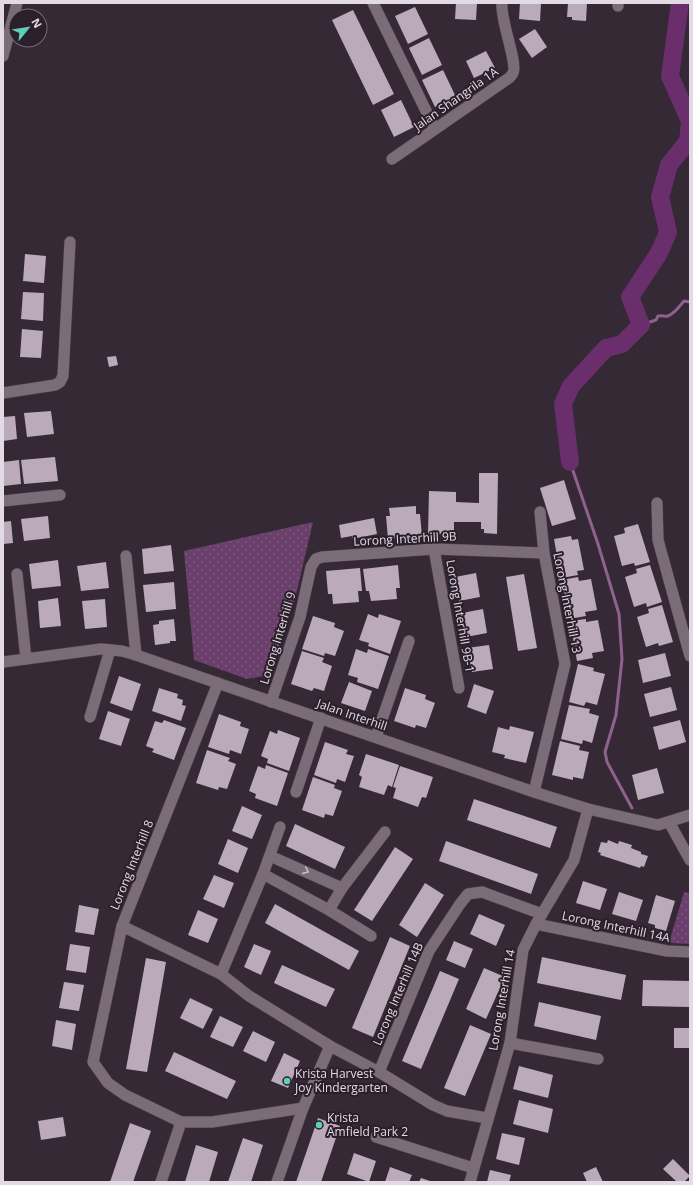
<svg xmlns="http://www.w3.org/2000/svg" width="693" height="1185" font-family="'Open Sans',sans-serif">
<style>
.park{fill:url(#park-dots)}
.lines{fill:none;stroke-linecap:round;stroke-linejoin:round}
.stream{stroke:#8e628f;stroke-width:3}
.river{stroke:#692e6b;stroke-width:18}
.building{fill:#bbabba}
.minor-casing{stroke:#504650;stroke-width:12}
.minor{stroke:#7b6c7a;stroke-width:11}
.oneway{stroke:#c4bac4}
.poi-dot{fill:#5cceba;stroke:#2b1f2b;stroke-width:1.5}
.labels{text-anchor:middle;stroke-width:4;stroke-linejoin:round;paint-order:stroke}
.street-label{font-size:12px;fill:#e3dbe3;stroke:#2b1f2b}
.poi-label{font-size:12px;fill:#e3dbe3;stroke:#2b1f2b;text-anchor:start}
</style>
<defs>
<pattern id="park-dots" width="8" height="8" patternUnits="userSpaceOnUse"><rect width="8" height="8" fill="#6a3f6b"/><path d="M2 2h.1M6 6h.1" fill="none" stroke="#7f5a80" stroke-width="1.8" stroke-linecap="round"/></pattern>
</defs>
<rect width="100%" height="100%" fill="#352935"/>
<!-- park -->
<g class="park">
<path d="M313,522L293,607L269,675L247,679L194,660L184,551Z"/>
<path d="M684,892L690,893V944L669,943Z"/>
</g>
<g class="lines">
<!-- stream -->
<g class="stream">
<path d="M641,325L656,320L658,316C662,315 665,317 668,316C674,314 680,306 684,301L690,302"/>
<path d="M570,462L598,544L619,614L622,659L616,715L605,752L607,762L632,808"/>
</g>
<!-- river -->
<g class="river">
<path d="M680,3L670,76L690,121"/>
<path d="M570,462L563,404L571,386L606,348L622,344L641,325L630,297L659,253L668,232L660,197L669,165L688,141L690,123"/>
</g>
</g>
<!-- building -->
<g class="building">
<path d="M456,3H477L476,20L455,19Z"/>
<path d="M520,3H541L540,21L519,19Z"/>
<path d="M568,3H587L586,21L572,20V17H567Z"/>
<path d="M415,7L428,34L408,44L395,16Z"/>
<path d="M353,10L394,94L373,105L332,20Z"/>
<path d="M535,29L547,47L532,58L519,39Z"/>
<path d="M429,38L442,65L422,75L409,48Z"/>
<path d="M486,51L495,68L474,78L466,61Z"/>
<path d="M443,70L456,97L435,107L422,80Z"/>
<path d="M401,100L414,127L394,137L381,110Z"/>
<path d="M25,254L46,256L44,283L23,281Z"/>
<path d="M23,292L44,293L43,321L21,319Z"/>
<path d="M22,329L43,331L41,358L20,357Z"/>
<path d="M116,356L118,365L109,367L107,357Z"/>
<path d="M51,411L54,434L27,437L24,413Z"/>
<path d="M15,416L17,439L3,441V417Z"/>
<path d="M55,457L58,481L24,484L21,460Z"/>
<path d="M19,460L21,484L3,486V462Z"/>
<path d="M479,473H498L497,534L484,533V529H481V522H454V534H428L429,491L456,492V502L479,503Z"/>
<path d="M564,480L576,519L552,526L540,488Z"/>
<path d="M416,506V514H420L422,536L388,539L386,516H390L389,508Z"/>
<path d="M48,516L50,538L24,541L21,519Z"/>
<path d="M374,518L377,534L352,539V536L341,538L339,525Z"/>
<path d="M11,521L13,543L3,544V522Z"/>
<path d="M638,524L650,562L635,566L634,563L622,566L614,536L625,533L624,528Z"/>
<path d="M571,536L572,540L578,539L584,570L577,571L578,575L561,578L554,539Z"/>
<path d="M171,545L174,571L144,574L142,549Z"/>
<path d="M58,560L61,586L32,589L29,564Z"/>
<path d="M106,562L109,588L81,591L77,566Z"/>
<path d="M398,565L400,588H396L397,599L371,601L369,591H366L363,569Z"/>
<path d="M650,565L662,602L647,607L646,603L634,607L625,577L637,573L636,569Z"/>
<path d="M360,568L362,591H358L359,602L333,604L332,594H328L326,571Z"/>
<path d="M476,573L480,597L459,601L455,577Z"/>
<path d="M524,574L537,648L518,651L506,577Z"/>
<path d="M578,577L579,581L591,579L597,610L585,612L586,616L569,619L562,580Z"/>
<path d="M174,582L176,609L146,612L143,585Z"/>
<path d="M58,598L61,626L40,628L38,601Z"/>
<path d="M105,599L107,627L85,629L82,601Z"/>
<path d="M662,605L673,642L659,646L658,643L646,647L637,617L649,613L648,609Z"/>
<path d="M483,609L487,633L466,637L462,613Z"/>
<path d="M368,614L378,618L379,614L401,621L390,654L368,646L369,643L359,640Z"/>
<path d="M313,616L335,623L334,627L344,631L335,656L325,653L324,656L302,649Z"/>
<path d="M174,619L176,641H170V643L155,645L153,625L159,624V621Z"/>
<path d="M586,619V622L598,620L604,651L592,653L593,658L577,661L570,621Z"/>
<path d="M489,645L493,669L472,672L467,648Z"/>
<path d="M356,649L367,653L368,649L389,656L378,689L357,682L358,678L348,675Z"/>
<path d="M302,651L324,658L322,662L332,666L324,691L314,688L312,691L291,684Z"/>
<path d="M665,653L671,676L643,683L638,660Z"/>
<path d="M578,664L594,668L593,671L605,674L597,705L586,702L584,706L569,702Z"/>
<path d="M119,676L141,684L132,711L110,703Z"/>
<path d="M349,682L372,691L365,711L341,703Z"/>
<path d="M474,684L494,691L486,714L467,707Z"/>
<path d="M671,687L677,710L650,717L644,694Z"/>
<path d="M159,688L178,694L177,698L183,700L182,705L186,706L181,721L152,711Z"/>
<path d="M405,688L426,695L425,699L435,703L426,728L416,725L415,728L394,721Z"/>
<path d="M569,705L590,709L589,713L599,716L592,743L583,740L582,744L561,739Z"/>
<path d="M108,711L130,719L121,746L99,739Z"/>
<path d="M219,714L241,722L240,726L249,729L241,754L230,750L229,754L208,747Z"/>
<path d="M164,720L186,728L174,760L152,752L154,749L146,746L155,721L162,723Z"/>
<path d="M680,720L686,742L659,750L653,727Z"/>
<path d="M510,726L534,732L526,763L504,758L505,755L492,752L498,727L509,730Z"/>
<path d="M278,730L300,738L289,771L267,763L268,759L261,756L270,731L277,734Z"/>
<path d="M560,741L580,746L579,750L589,752L583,779L573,777V780L552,775Z"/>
<path d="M325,742L348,750L346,754L354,756L345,782L337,779L336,783L314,775Z"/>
<path d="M207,750L230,758L228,761L236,764L227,789L219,787L218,790L196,783Z"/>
<path d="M366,754L399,765L392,787L388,785L384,795L359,787L362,777L359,775Z"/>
<path d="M266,765L288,773L277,806L255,798L256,794L249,791L258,766L265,769Z"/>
<path d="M400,766L433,777L426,798L422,797L418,807L393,798L396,788L393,787Z"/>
<path d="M657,768L664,793L638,800L632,775Z"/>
<path d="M313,777L335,785L334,788L342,791L333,816L325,814L324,818L302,810Z"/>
<path d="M474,799L557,827L550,848L467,820Z"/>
<path d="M242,806L262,815L252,839L232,831Z"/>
<path d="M295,824L345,847L335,869L286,846Z"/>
<path d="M228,839L248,848L238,873L218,864Z"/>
<path d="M608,840L618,844L619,841L632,845L631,848L641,852V854L648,856L644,867L641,866L640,868L600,855L601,853L598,852L601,842L607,843Z"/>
<path d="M446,841L538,874L531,894L439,861Z"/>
<path d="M395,847L413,859L372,921L354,910Z"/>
<path d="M214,875L234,883L224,908L203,899Z"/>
<path d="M583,881L607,889L600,910L576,903Z"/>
<path d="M425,883L444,895L417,937L399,925Z"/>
<path d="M619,892L643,900L636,921L612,914Z"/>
<path d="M656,895L675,901L666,931L655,928V925L648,923Z"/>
<path d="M275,904L359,951L349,970L265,923Z"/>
<path d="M79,905L99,909L94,935L75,932Z"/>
<path d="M198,910L218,919L208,943L188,935Z"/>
<path d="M479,914L505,925L496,946L470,934Z"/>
<path d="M390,937L410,946L373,1037L352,1028Z"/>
<path d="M454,941L473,949L465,968L446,960Z"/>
<path d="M70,944L90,947L86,973L66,970Z"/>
<path d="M254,944L271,951L261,975L244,967Z"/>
<path d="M542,957L626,975L621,1000L537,983Z"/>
<path d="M146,958L166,962L147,1072L126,1069Z"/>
<path d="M282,965L335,989L326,1007L274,983Z"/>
<path d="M484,968L505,977L486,1019L466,1009Z"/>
<path d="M440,971L459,979L421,1069L402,1061Z"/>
<path d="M643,980L690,981V1007L642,1006Z"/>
<path d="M64,982L84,985L79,1011L59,1008Z"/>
<path d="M190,998L213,1009L203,1029L180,1018Z"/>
<path d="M539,1002L601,1016L596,1040L534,1026Z"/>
<path d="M220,1016L243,1027L233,1047L210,1037Z"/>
<path d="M56,1020L76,1024L72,1050L52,1046Z"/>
<path d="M470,1025L491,1034L465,1096L444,1088Z"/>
<rect x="674" y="1028" width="16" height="20"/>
<path d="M253,1031L275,1042L266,1062L243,1051Z"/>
<path d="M174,1052L236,1081L227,1099L165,1071Z"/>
<path d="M284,1053L300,1061L288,1088L271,1081Z"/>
<path d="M519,1066L553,1075L548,1098L513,1089Z"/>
<path d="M519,1100L553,1109L548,1133L513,1124Z"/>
<path d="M63,1117L66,1136L41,1140L38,1121Z"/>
<path d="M318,1118L340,1126L321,1182H296Z"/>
<path d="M130,1123L151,1131L133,1182H110Z"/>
<path d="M502,1133L525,1138L519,1165L496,1159Z"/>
<path d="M243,1138L263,1145L251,1182H228Z"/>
<path d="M196,1145L218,1152L209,1182H185Z"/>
<path d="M354,1153L376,1161L369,1182L347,1174Z"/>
<path d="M673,1159L690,1176L684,1182H677L663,1169Z"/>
<path d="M390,1167L412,1175L409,1182H385Z"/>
<path d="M596,1167L603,1182H587L583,1173Z"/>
<path d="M490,1170L511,1175L509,1182H487Z"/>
<path d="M421,1178L433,1182H419Z"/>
</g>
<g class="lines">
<defs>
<g id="minor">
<path d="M373,3L435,129"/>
<path d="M618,6V3"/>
<path d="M3,56L17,3"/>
<path d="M392,159L509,78C511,76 512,75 513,73C518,63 500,20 502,3"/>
<path d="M3,393L55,385L60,382L63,376L70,242"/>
<path d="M3,501L60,495"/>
<path d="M657,503L658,540L690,656"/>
<path d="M434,549L459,688"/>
<path d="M126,556L136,655"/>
<path d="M17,574L26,659"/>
<path d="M3,662L101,649L122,651L136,655L534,792L588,809L658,825L690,815"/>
<path d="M218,683L122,926L93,1062L108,1083L125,1095L181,1122H212L303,1108"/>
<path d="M271,702L300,617L311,567L316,559L322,557L434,549L544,553"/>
<path d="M90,717L110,650"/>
<path d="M376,737L409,641"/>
<path d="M296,792L321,718"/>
<path d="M534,792L565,664L544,553L540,512"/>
<path d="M669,822L690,860"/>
<path d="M270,856L342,888"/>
<path d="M263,874L329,910L371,936"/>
<path d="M329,910L342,888L385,832"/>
<path d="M536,924L667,951L690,952"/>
<path d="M122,926L221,974L249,996L330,1046"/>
<path d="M221,974L263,874L280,827"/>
<path d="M510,1043L598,1059"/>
<path d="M379,1072L429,951L460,904L468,894L482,892L542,914"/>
<path d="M376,1137L473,1168"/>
<path d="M161,1182L181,1122"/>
<path d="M277,1182L303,1108L330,1046L379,1072L433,1105L447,1111L487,1118"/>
<path d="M470,1182L510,1043L523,950L536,924L574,860L588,809"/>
</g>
</defs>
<!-- minor casing -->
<use href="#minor" class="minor-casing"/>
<!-- minor -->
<use href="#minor" class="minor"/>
</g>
<!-- one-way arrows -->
<defs><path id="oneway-chevron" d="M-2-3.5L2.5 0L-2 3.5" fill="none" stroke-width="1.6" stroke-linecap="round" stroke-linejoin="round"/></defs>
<use class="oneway" href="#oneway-chevron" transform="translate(306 871) rotate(24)"/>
<!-- markers -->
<g class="poi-dot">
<circle cx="287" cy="1081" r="4"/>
<circle cx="319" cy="1125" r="4"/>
</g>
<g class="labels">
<!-- street labels -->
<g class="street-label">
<text transform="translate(456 99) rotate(-35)" y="4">Jalan Shangrila 1A</text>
<text transform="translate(405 539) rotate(-3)" y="4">Lorong Interhill 9B</text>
<text transform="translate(567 603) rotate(79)" y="4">Lorong Interhill 13</text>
<text transform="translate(460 616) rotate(80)" y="4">Lorong Interhill 9B-1</text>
<text transform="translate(278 638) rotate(-73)" y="4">Lorong Interhill 9</text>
<text transform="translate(352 715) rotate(19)" y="4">Jalan Interhill</text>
<text transform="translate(132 865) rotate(-68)" y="4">Lorong Interhill 8</text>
<text transform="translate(616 927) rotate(12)" y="4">Lorong Interhill 14A</text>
<text transform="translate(398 994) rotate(-67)" y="4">Lorong Interhill 14B</text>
<text transform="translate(502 1000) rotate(-80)" y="4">Lorong Interhill 14</text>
</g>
<!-- poi labels -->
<g class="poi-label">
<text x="295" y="1078">Krista Harvest<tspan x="295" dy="14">Joy Kindergarten</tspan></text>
<text x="327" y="1122">Krista<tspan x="327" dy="14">Amfield Park 2</tspan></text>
</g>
</g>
<!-- border -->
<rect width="693" height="1185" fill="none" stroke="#e3dbe3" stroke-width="8"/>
<!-- north arrow -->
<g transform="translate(28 28) rotate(60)"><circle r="19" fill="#2b1f2b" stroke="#756a75"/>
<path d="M0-3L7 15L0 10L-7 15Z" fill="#5cceba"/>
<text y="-6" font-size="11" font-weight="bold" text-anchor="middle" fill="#e3dbe3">N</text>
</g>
</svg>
